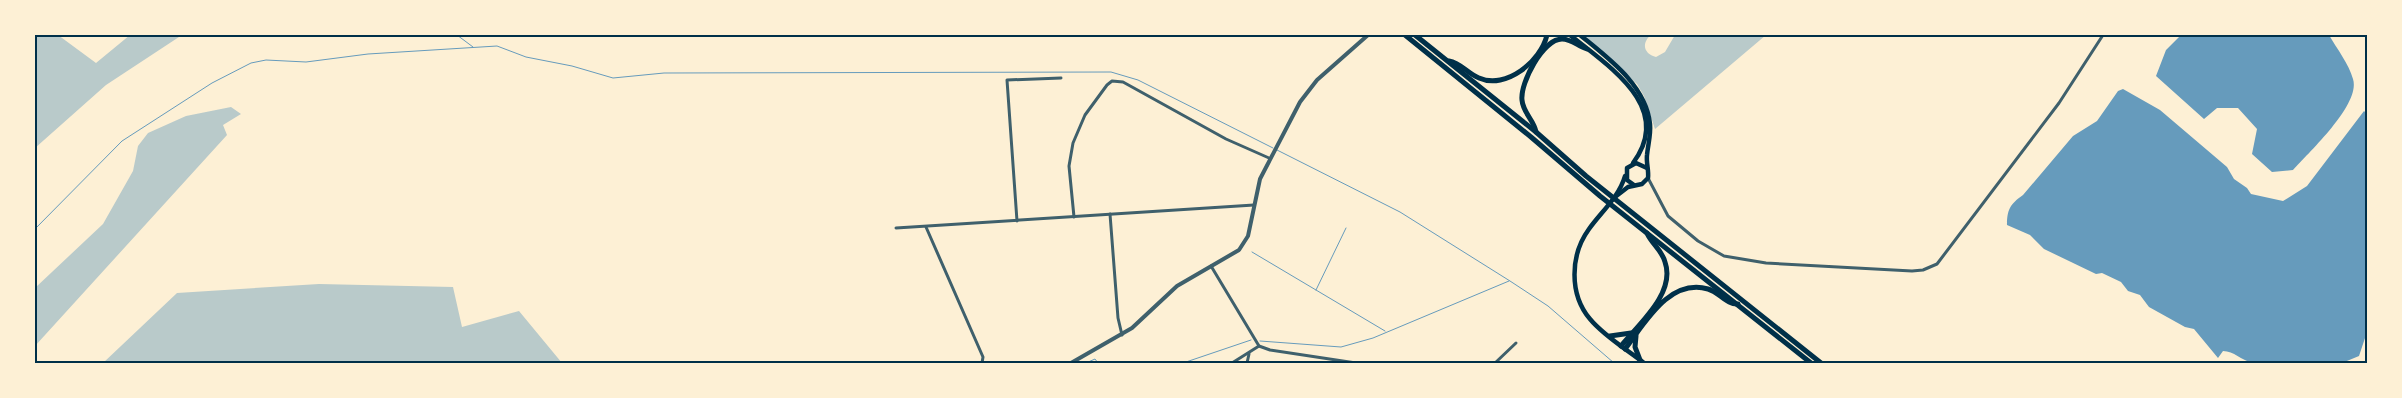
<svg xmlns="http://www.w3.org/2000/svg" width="2402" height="398" font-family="Manrope,sans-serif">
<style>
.green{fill:#b9caca}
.water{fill:#669bbc}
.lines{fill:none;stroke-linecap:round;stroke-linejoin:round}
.stream{stroke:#669bbc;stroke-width:1}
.minor{stroke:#3f606c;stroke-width:3}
.tertiary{stroke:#3f606c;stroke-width:4}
.secondary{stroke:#003049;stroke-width:4.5}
.trunk{stroke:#003049;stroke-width:5}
.neatline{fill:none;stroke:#003049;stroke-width:2}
</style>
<rect width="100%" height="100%" fill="#fdf0d5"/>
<!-- green -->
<g class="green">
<path d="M35,35H58L96,63L130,35H182L106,85L35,148Z"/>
<path d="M1582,35H1651C1641,43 1644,54 1656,57L1665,52L1675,35H1766L1655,129L1644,96L1637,84Z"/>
<path d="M231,107L241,114L223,125L227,135L35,346V288L103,224L133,171L138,146L148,133L186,116Z"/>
<path d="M319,284L453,287L462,327L519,311L562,363H103L177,293Z"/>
</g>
<!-- water -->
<g class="water">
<path d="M2181,35H2329C2337,49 2349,64 2353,79C2361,104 2309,152 2293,170L2272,172L2252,154L2257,129L2238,108H2217L2204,119L2156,76L2166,50Z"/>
<path d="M2123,89L2160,110L2227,167L2234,179L2247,188L2251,194L2283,201L2307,186L2364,111L2367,114V235L2365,238V260L2367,262V332L2359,356L2342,363H2252C2241,360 2234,351 2223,351L2218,358L2194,329L2185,327L2149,307L2140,295L2128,291L2121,282L2102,273L2096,274L2044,249L2030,235L2007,225C2007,210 2010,204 2023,195L2073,136L2097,121L2118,91Z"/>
</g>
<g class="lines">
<!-- stream -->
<g class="stream">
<path d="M457,35L473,47"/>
<path d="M1277,150L1400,212L1510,281L1548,306L1614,363"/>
<path d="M35,229L122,141L212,83L251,63L266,60L306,62L368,54L497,46L526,57L572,66L613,78L664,73L1111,72L1138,80L1273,148"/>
<path d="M1252,252L1385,331"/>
<path d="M1316,290L1346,228"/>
<path d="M1260,341L1341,347L1373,338L1509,281"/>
<path d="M1086,363L1095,359L1098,363"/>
<path d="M1183,363L1251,340"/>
</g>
<!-- minor -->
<g class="minor">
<path d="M1648,178L1668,216L1698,241L1724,256L1766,263L1912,271L1923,270L1937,264L2059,103L2103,35"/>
<path d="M1110,214L1118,318L1122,335"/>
<path d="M1074,217L1069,166L1073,143L1085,115L1107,85L1112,81L1123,82L1226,139L1269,158"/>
<path d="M1017,221L1007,80L1061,78"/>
<path d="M926,227L983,357L982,363"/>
<path d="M896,228L1254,205"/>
<path d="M1211,266L1259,346L1270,350L1356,363"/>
<path d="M1232,363L1259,346"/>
<path d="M1247,363L1249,354"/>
<path d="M1495,363L1516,343"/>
</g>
<!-- tertiary -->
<path class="tertiary" d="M1071,363L1132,328L1177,286L1239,250L1248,236L1260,179L1300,102L1317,80L1368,35"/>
<!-- secondary -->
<g class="secondary">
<path d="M1570,35C1608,66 1675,107 1633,163"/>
<path d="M1580,35C1608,58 1646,85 1650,124C1651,135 1648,144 1647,155C1646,163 1649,170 1648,178L1642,184L1628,187L1615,197"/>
<path d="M1625,176C1619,197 1601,212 1589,229C1570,255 1569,294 1590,319C1604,336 1626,349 1644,363"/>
<path d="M1634,185L1627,180V168L1636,163L1647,168"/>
</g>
<!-- trunk -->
<g class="trunk">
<path d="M1405,35L1531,137L1600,196L1811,363"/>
<path d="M1415,35L1536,132L1586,176L1821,363"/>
<path d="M1449,61C1461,63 1468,74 1479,78C1506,90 1541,61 1547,35"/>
<path d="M1536,132C1534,120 1523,113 1522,100C1520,83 1543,39 1562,39C1571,39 1578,46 1587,49"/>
<path d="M1610,336L1631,333"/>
<path d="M1636,336L1635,347L1640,360"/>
<path d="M1621,346C1639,324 1676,293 1665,262C1662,250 1651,243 1647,233"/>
<path d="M1625,349C1645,323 1669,278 1708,289C1719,292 1727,305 1738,304"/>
</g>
</g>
<!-- border -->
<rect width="2402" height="398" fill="none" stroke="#fdf0d5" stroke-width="72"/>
<rect x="36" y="36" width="2330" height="326" class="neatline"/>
</svg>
